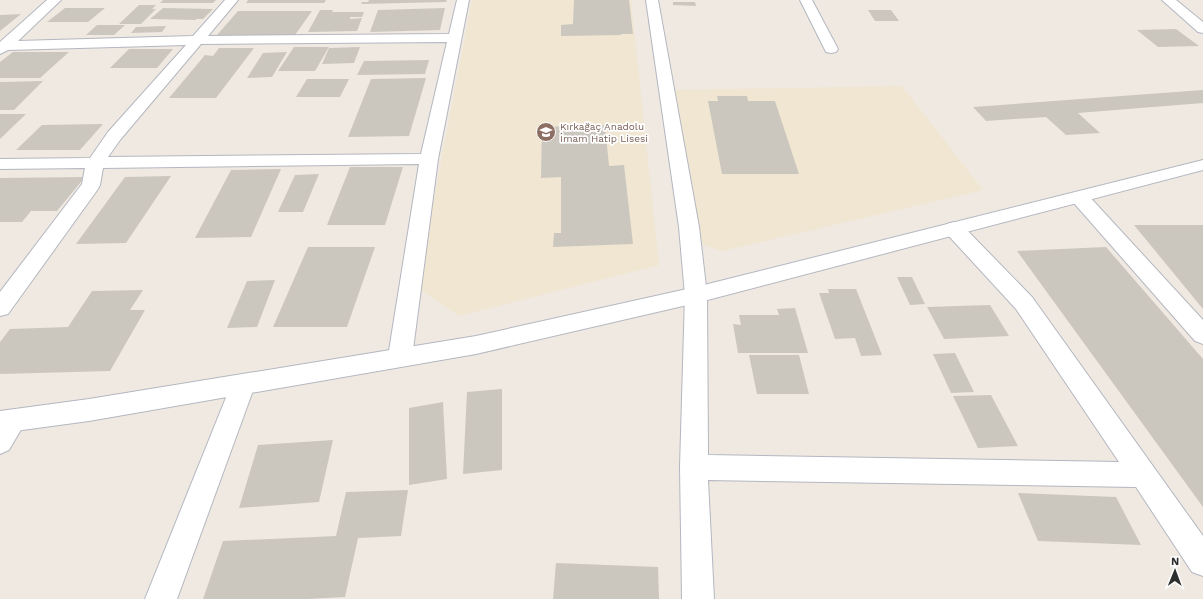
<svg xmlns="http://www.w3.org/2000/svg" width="1203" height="599" font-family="'Work Sans',sans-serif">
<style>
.education{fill:#f0e6d1}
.building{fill:#cbc7bf}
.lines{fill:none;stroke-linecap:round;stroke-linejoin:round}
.street-casing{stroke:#b4b7c1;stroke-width:2}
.secondary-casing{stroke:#b4b7c1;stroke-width:2}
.street{fill:#fff;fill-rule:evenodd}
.secondary{fill:#fff;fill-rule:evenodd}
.labels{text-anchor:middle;stroke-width:3.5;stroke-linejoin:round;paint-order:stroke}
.far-education-label{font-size:10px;fill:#785e54;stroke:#fff;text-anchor:start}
</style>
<rect width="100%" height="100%" fill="#efe9e1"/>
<!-- education -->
<g class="education">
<path d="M472,0H631L659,265L459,316L417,287Z"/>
<path d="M902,86L983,190L722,251L703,245L669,90Z"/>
</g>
<!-- building -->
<g class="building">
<path d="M163,0H216L213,3H160Z"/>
<path d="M248,0H326L324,3H246Z"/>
<path d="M369,0H447L446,2L361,4L362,2H368Z"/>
<path d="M574,0H629L633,34H621V35L561,36V25L573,24Z"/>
<path d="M673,2H695L696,6L673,5Z"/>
<path d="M139,5H156L152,9H156L141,24H119Z"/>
<path d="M65,8H105L88,22H47Z"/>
<path d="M163,8L213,9L203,19H197L195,20L150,19Z"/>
<path d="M445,8L440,30L370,32L378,10Z"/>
<path d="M320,10H333L332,12H364L362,17H350V19L362,18L357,31L308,32Z"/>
<path d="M868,10H891L899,21H875Z"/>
<path d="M238,11H312L295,35H217Z"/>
<path d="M21,14L0,31V15Z"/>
<path d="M97,25H125L114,35H86Z"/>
<path d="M166,26L162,32L131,33L136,27Z"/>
<path d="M1176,29L1199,46L1158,47L1137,30Z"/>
<path d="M294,47H329L315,71H278Z"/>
<path d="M360,47L354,63L322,64L329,48Z"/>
<path d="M219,48H254L216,98H169L205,55L213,56Z"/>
<path d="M129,49H173L157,68H110Z"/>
<path d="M13,52H69L40,78H0V62Z"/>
<path d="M287,52L272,77L247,78L263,53Z"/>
<path d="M429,60L425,74L357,75L364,61Z"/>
<path d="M426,78L409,136L348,137L371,79Z"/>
<path d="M307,79H349L340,97H296Z"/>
<path d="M43,81L14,110H0V82Z"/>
<path d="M1203,90V103L1078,113L1100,133L1066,135L1046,117L986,121L973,107Z"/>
<path d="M717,96H747L748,101H775L799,174H722L708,101H718Z"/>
<path d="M0,114H26L0,139Z"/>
<path d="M103,124L80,150H16L42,125Z"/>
<path d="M605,125L609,166L624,165L633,244L553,247L554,233H561V177L541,178L542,127Z"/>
<path d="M350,167H403L385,225H327Z"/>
<path d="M281,169L251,237L195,238L231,170Z"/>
<path d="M319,174L303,212H278L295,175Z"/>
<path d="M171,176L126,243L76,244L125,177Z"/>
<path d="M85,177L57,211H31L22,222H0V178Z"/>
<path d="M1134,225H1203V309Z"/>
<path d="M308,247H375L347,327H273Z"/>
<path d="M1106,247L1203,359V507L1017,251Z"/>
<path d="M897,277H912L925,304L910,305Z"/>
<path d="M275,280L257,327L227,328L247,281Z"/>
<path d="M828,289H856L882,355L861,356L855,338L835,339L819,293H829Z"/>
<path d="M143,290L130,310H145L110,371L0,374V342L10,329L68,327L92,291Z"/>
<path d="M990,305L1009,336L944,339L927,307Z"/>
<path d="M795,308L808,353H738L733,324L741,325L739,315H779L777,309Z"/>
<path d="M955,353L974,392L951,393L933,354Z"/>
<path d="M749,355H799L809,394H757Z"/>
<path d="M502,389V470L463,474L467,392Z"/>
<path d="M991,395L1018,446L978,448L953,396Z"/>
<path d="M443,402L447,479L409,485V408Z"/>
<path d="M333,440L319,502L239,508L258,445Z"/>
<path d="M408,490L401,536L358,538L345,597L308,599H203L223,541L336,536L346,492Z"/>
<path d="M1018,493L1116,497L1141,545L1038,541Z"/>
<path d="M556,563L658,567L659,599H553Z"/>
</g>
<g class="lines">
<defs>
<g id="street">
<path d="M47,0H61L18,41L193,36L225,0H238L208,36L449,34L457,0H469L438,159L412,357L408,364L400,366L392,364L388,357L419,164L103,168L100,185L98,189L8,314L0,316V292L82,184L85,168L0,169V159L90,158L108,132L186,45L8,50L0,54V42ZM447,42L421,154L108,157L120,140L201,44Z"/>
<path d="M646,0H658L699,227L707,295L708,455L1119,462L1016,309L947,234L944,229L947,224L954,222L961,224L1032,297L1203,536V576L1192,572L1136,487L708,480L714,599H682L680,467L685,295L679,227Z"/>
<path d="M800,0H812L838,49L836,52L831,53L826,52Z"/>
<path d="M1162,0H1176L1203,22V33L1198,32Z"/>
<path d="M1080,192L1087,194L1203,320V344L1195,341L1073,202L1071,198L1073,194Z"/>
<path d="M243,375L252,378L255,385L177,599H145L231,385L234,378Z"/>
<path d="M13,410L22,413L26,421L9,450L0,454V419L4,413Z"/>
</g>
<path id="secondary" d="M1203,160V170L696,303L476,354L89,421L0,433V411L89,399L476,336L696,287Z"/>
</defs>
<!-- street casing -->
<use href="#street" class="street-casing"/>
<!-- secondary casing -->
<use href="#secondary" class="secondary-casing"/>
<!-- street -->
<use href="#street" class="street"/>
<!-- secondary -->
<use href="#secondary" class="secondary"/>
</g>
<!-- icons -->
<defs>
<symbol id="school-disc" viewBox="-11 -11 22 22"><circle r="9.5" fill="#8d6e63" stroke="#fff"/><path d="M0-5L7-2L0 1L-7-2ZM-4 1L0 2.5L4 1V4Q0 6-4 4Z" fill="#fff"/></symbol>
</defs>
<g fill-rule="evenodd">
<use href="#school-disc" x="535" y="121" width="22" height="22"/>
</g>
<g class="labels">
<!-- far-education labels -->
<g class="far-education-label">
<text x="560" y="130">Kırkağaç Anadolu<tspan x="560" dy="12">İmam Hatip Lisesi</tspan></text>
</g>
</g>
<!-- north arrow -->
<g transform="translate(1175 571) rotate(1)" stroke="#ffffff" stroke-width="3" paint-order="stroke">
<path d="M0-3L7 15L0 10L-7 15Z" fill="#2e2e2e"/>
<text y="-6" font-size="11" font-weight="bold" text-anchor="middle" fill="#2e2e2e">N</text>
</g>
</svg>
